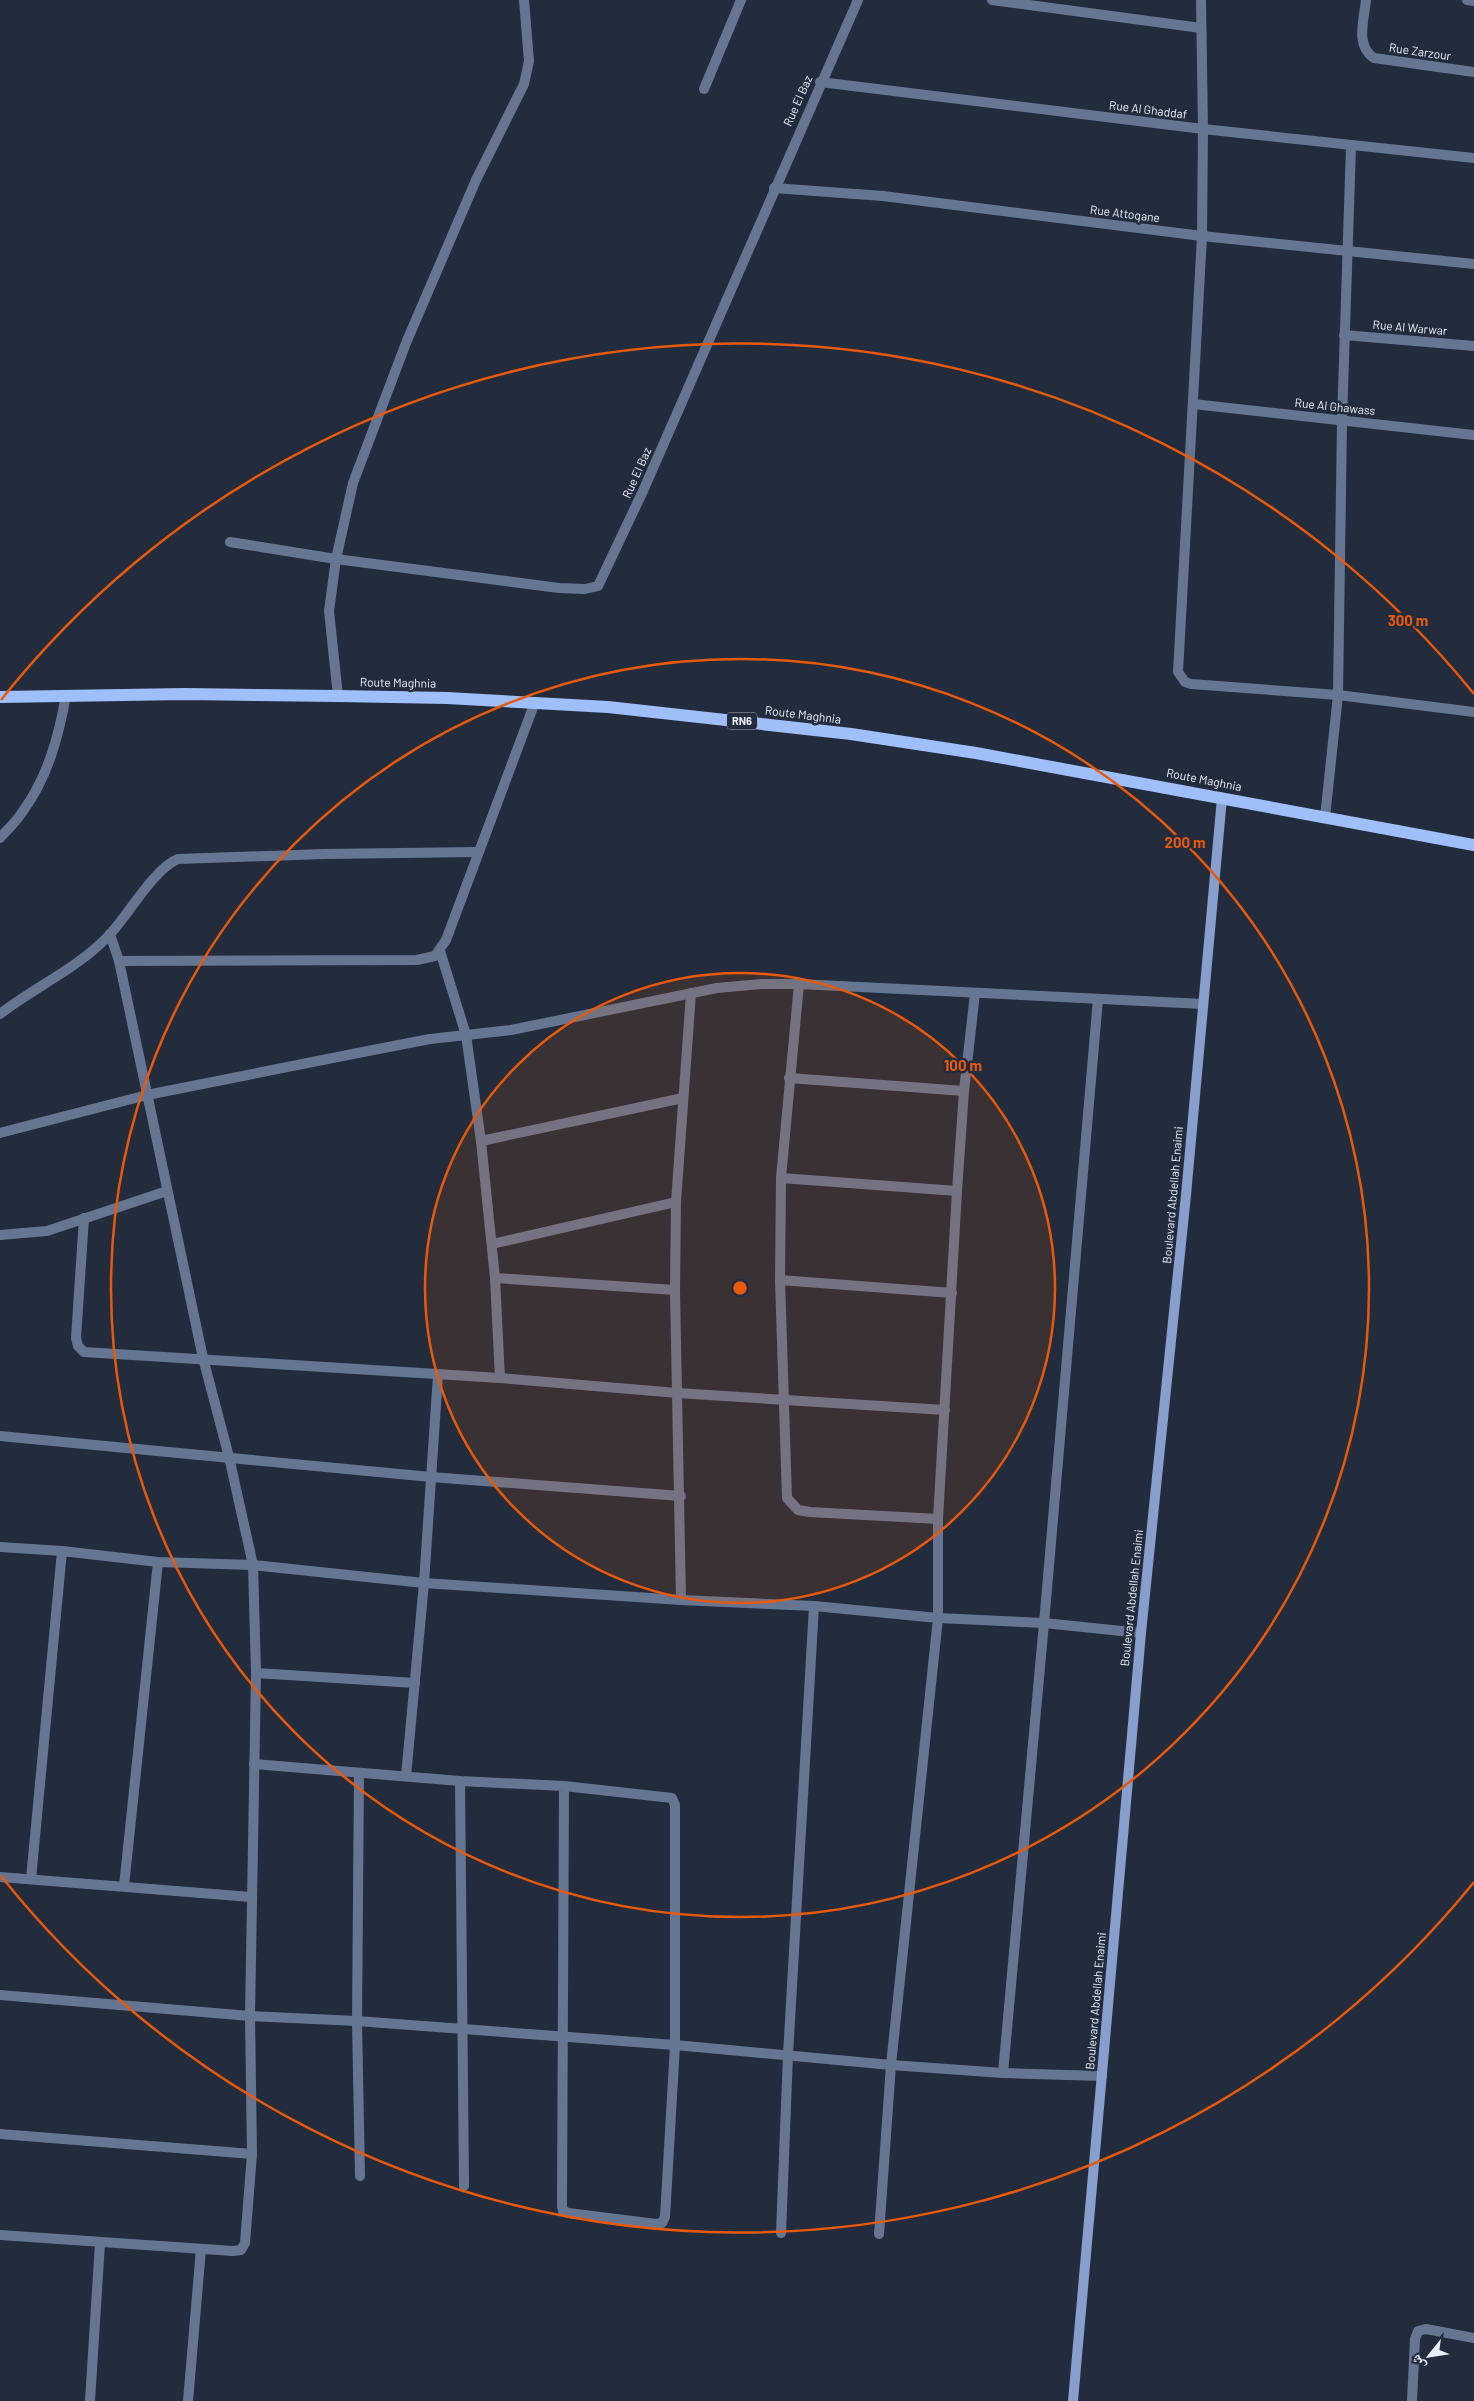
<svg xmlns="http://www.w3.org/2000/svg" width="1474" height="2401" font-family="Barlow,'Noto Naskh Arabic',sans-serif">
<style>
.lines{fill:none;stroke-linecap:round;stroke-linejoin:round}
.street{stroke:#667692;stroke-width:10}
.secondary{stroke:#869fcc;stroke-width:10}
.primary{stroke:#9ebff9;stroke-width:12}
.ring{fill:none;stroke:#e8590c;stroke-width:2.5}
.labels{text-anchor:middle;stroke-width:5;stroke-linejoin:round;paint-order:stroke}
.shield{fill:#232c3c;stroke:#aeb4c1;stroke-width:1}
.shield-label{font-size:11px;font-weight:bold;fill:#e9effa}
.street-label{font-size:12px;fill:#e9effa;stroke:#232c3c}
.centre{fill:#e8590c;stroke:#232c3c;stroke-width:2.5}
.ring-label{font-size:15px;text-anchor:middle;font-weight:bold;fill:#e8590c;stroke:#232c3c;stroke-width:5;stroke-linejoin:round;paint-order:stroke}
</style>
<rect width="100%" height="100%" fill="#232c3c"/>
<g class="lines">
<!-- street -->
<g class="street">
<path d="M992,0L1201,28"/>
<path d="M1201,0L1203,129L1202,236L1178,672L1185,682L1191,684L1338,695L1474,712"/>
<path d="M1366,0C1364,20 1355,46 1374,58L1474,72"/>
<path d="M1467,0L1474,1"/>
<path d="M820,82L1203,129L1474,158"/>
<path d="M704,89L741,0"/>
<path d="M774,188L883,196L1202,236L1474,264"/>
<path d="M1344,335L1474,346"/>
<path d="M1193,404L1474,435"/>
<path d="M230,542L336,559L559,588L585,589L598,586L643,491L858,0"/>
<path d="M338,696L329,611L336,559L353,483L406,343L476,180L524,84L529,61L524,0"/>
<path d="M1325,817L1338,695L1342,421L1351,146"/>
<path d="M0,838C8,829 17,821 23,811C48,777 59,735 66,695"/>
<path d="M440,951L466,1035L481,1141L495,1278L500,1378"/>
<path d="M119,961L417,960L435,956L446,940L535,702"/>
<path d="M799,984L781,1178L780,1280L787,1498L798,1510L810,1512L938,1519"/>
<path d="M0,1014C36,986 81,967 112,932C129,913 156,867 178,859L324,854L477,852"/>
<path d="M789,1078L964,1091"/>
<path d="M0,1133L147,1095L373,1050L430,1039L511,1030L717,988L761,984H799L1203,1004"/>
<path d="M481,1141L683,1098"/>
<path d="M781,1178L957,1191"/>
<path d="M84,1218L76,1338L78,1346L84,1352L500,1378L677,1393L945,1410"/>
<path d="M0,1235L47,1231L167,1191"/>
<path d="M492,1244L676,1202"/>
<path d="M495,1278L675,1290"/>
<path d="M780,1280L952,1293"/>
<path d="M0,1436L431,1477L681,1496"/>
<path d="M0,1547L62,1551L158,1562L253,1565L424,1583L681,1600L814,1606L938,1618L1044,1623L1141,1633"/>
<path d="M681,1600L675,1290L676,1202L691,993"/>
<path d="M256,1673L415,1683"/>
<path d="M254,1764L460,1781L564,1786L672,1798L675,1805V2045L665,2217L662,2223L656,2224L568,2213L563,2211L562,2206L564,1786"/>
<path d="M359,1774L357,2021L360,2176"/>
<path d="M406,1776L424,1583L438,1375"/>
<path d="M460,1781L464,2186"/>
<path d="M0,1877L251,1897"/>
<path d="M31,1879L62,1551"/>
<path d="M124,1886L158,1562"/>
<path d="M0,1995L250,2016L357,2021L675,2045L891,2065L1003,2073L1102,2076"/>
<path d="M1003,2073L1044,1623L1098,999"/>
<path d="M0,2134L252,2154"/>
<path d="M781,2233L788,2055L814,1606"/>
<path d="M879,2234L891,2065L938,1618V1519L957,1191L964,1091L975,993"/>
<path d="M0,2235L233,2251L241,2250L245,2243L252,2154L250,2016L256,1673L253,1565L229,1457L203,1358L119,961L110,934"/>
<path d="M90,2401L100,2243"/>
<path d="M188,2401L201,2249"/>
<path d="M1412,2401L1415,2339L1418,2331L1426,2329L1474,2338"/>
</g>
<!-- secondary -->
<path class="secondary" d="M1073,2401L1141,1633L1186,1195L1222,798"/>
<!-- primary -->
<path class="primary" d="M0,697L185,694L338,696L447,698L608,707L851,734L976,753L1474,845"/>
</g>
<!-- distance rings -->
<circle cx="740" cy="1288" r="315" fill="#e8590c" fill-opacity=".12"/>
<g class="ring">
<circle cx="740" cy="1288" r="315"/>
<circle cx="740" cy="1288" r="629"/>
<path d="M1474 1882A944 944 0 0 1 1 1876M1 700A944 944 0 0 1 1474 694"/>
</g>
<g class="labels">
<!-- shield labels -->
<rect class="shield" x="727" y="712.5" width="30" height="17" rx="4"/>
<g class="shield-label">
<text x="742" y="725">RN6</text>
</g>
<!-- street labels -->
<g class="street-label">
<text transform="translate(1420 52) rotate(8)" y="4">Rue Zarzour</text>
<text transform="translate(798 101) rotate(-66)" y="4">Rue El Baz</text>
<text transform="translate(1148 110) rotate(7)" y="4">Rue Al Ghaddaf</text>
<text transform="translate(1125 214) rotate(7)" y="4">Rue Attoqane</text>
<text transform="translate(1410 328) rotate(5)" y="4">Rue Al Warwar</text>
<text transform="translate(1335 407) rotate(6)" y="4">Rue Al Ghawass</text>
<text transform="translate(637 473) rotate(-66)" y="4">Rue El Baz</text>
<text transform="translate(398 683) rotate(1)" y="4">Route Maghnia</text>
<text transform="translate(803 715) rotate(7)" y="4">Route Maghnia</text>
<text transform="translate(1204 780) rotate(11)" y="4">Route Maghnia</text>
<text transform="translate(1173 1195) rotate(-85)" y="4">Boulevard Abdellah Enaimi</text>
<text transform="translate(1132 1598) rotate(-84)" y="4">Boulevard Abdellah Enaimi</text>
<text transform="translate(1096 2001) rotate(-85)" y="4">Boulevard Abdellah Enaimi</text>
</g>
</g>
<circle cx="740" cy="1288" r="8" class="centre"/>
<g class="ring-label">
<text x="1408" y="626">300 m</text>
<text x="1185" y="848">200 m</text>
<text x="963" y="1071">100 m</text>
</g>
<!-- north arrow -->
<g transform="translate(1429 2356) rotate(240)" stroke="#232c3c" stroke-width="4" paint-order="stroke">
<path d="M0-4L9 19L0 12L-9 19Z" fill="#e9effa"/>
<text y="-8" font-size="14" font-weight="bold" text-anchor="middle" fill="#e9effa">ش</text>
</g>
</svg>
